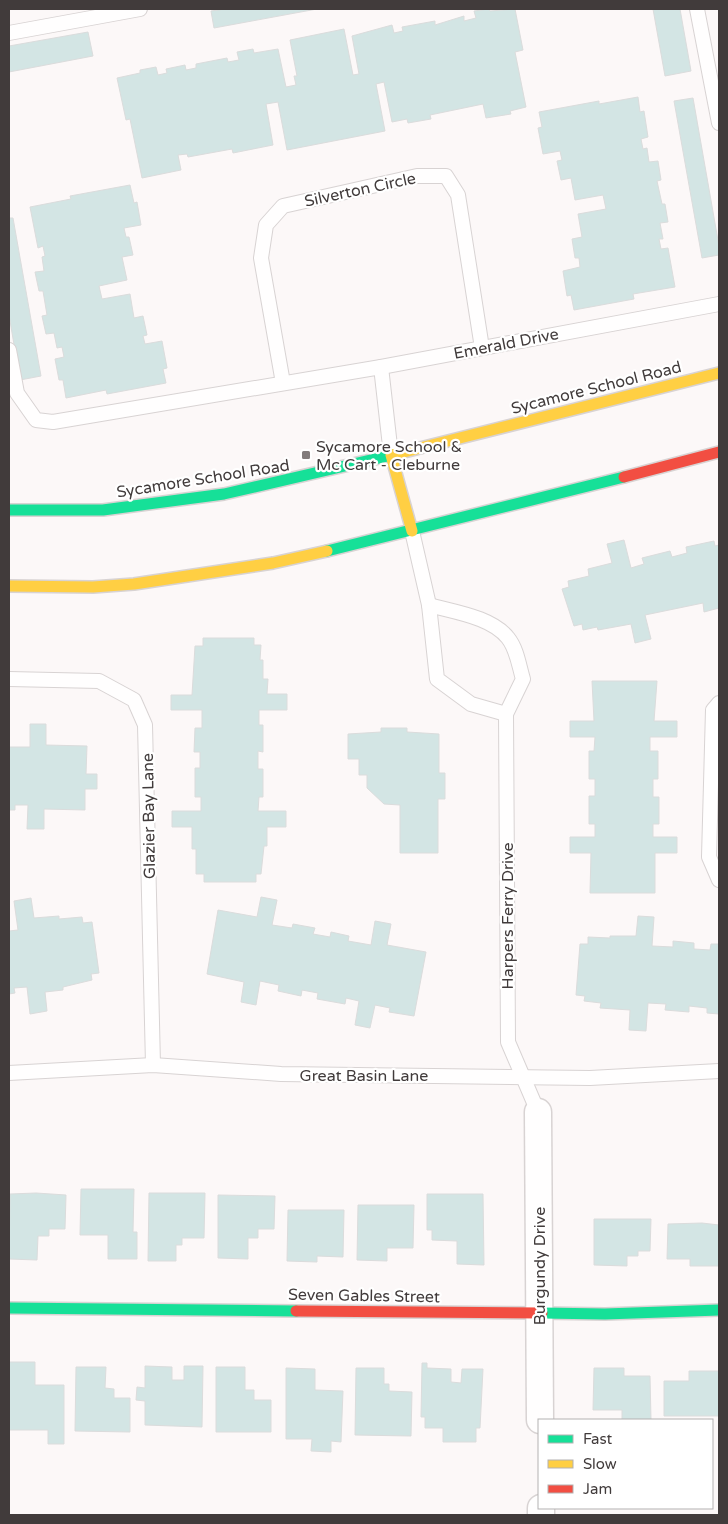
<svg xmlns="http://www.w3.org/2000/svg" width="728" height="1524" font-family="'Varela Round',sans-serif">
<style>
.building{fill:#d3e5e4;stroke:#dbdcdc}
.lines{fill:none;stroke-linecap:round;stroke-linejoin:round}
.lane-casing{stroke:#d8d3d3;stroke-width:16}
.street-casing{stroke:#d8d3d3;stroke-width:29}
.fast-casing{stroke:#d8d3d3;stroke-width:14}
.slow-casing{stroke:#d8d3d3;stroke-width:14}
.jam-casing{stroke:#d8d3d3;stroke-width:14}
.lane{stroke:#fffefe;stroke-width:14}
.street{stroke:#fffefe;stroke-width:26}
.fast{stroke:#16e098;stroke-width:11}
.slow{stroke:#ffcf43;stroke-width:11}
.jam{stroke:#f24e42;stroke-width:11}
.poi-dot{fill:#827d7d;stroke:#fff;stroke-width:2}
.labels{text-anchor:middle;stroke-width:4.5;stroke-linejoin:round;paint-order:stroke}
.street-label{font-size:16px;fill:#413b3b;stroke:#fff}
.poi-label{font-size:16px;fill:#413b3b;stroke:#fff;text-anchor:start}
</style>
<rect width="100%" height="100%" fill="#fcf8f8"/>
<!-- building -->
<g class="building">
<path d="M225,9H317L214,28L211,11Z"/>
<path d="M489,9L490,11L515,9L523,50L515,52L526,107L510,111L511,114L486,118L483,104L430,115L431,119L408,123L407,119L392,122L384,82L376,84L385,131L287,150L278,102L266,104L273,145L233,153L232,149L188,157L187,154L178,155L181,170L142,178L130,119L126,120L117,78L140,73V70L156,67L158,75L167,73L166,69L185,65L186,70L196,68V64L227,58L228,62L239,60L237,52L253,49L254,53L278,49L286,87L296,85L294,76H297L290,40L344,29L353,75L359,74L352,36L392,25L394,33L403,31L402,27L435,21V25L464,16V21L476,18L474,11Z"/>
<path d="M653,9H680L691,71L665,76Z"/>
<path d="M88,32L93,56L9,72V46Z"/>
<path d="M638,97L640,112L644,111L648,137L641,139L643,149L647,148L649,162L658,161L661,180L657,181L662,204H665L668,222L660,223L663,239H659L661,249L668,248L675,287L633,294L634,299L574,310L571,295L567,296L563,271L580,267L579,258H575L572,239L582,237L578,214L606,209L603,195L575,200L571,178L561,180L557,161L562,160L560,151L543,154L538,128L542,127L539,112L599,101V104Z"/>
<path d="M693,98L719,246V255L702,258L674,101Z"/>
<path d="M130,185L134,203L137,202L141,225L124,228L126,237H129L133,255L122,257L127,280L99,286L102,299L130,294L134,318L143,316L147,335L143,336L145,344L162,341L167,368L163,369L166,383L107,394L106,390L66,398L63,380H59L55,359L64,357L62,347L57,348L54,333L46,334L42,316L47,315L43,291H39L35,272L44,271L42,257L45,256L43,246L38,248L30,207L71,199L70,196Z"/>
<path d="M9,218H13L41,376L20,380L9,315Z"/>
<path d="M624,540L631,568L644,564L642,558L670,551L672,557L687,553L686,547L714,541L715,546L719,545V608L704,612L703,603L645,615L651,639L635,643L631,624L598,630L597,627L583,630L582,624L574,626L562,589L569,587L568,581L589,576L588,569L612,563L607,544Z"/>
<path d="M203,638H254V645H261L260,660H263V679H268L267,694H287V710H259V725H263V752L258,751V769H263V797H259L258,811H286V827H267V846H264L261,874H256V882H204V874H196V849H192V827H172V811H201V797H195V768H200V752H194L195,728H202V710H171V695H192L195,646H203Z"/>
<path d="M592,681H657L654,721H677V737H650V751H658V779H653V797H659V824H653V837H677V853H655V893H590L591,853H570V837H595V824H589V796H595V779H589V751H594L595,737H570V721H594Z"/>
<path d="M30,724H46V745L87,746L86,774H97V789H85V810L44,809V829H27L28,805H15V810H9V741V747H30Z"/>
<path d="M381,728H407V732L439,734V773H445V799H438V853H400V805L384,804L367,788V775H359V759H348V734L381,732Z"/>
<path d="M261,897L277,900L272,925L292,928L293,924L315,928L313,934L330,937L331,932L349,936L348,941L371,945L375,921L391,924L387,945L426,952L414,1016L389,1012L390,1008L375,1005L370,1028L355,1025L359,1001L346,998L345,1004L317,999L318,993L302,990L301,996L278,991L279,985L260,981L256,1005L241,1002L244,982L207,974L218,910L257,917Z"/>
<path d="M31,898L34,918L59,916V919L82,917L83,923L92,922L99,973L91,974L92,980L63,987V990L45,992L47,1011L30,1014L27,987L14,988L15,993L9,994V931L18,930L14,901Z"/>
<path d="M638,916L654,917L652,946L673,947V941L694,943V949L710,950L711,944H719V1014L707,1013V1008L689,1006V1012L665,1010L666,1004L648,1003L646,1031L629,1030L630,1010L600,1008L601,1003L584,1001L585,996L576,995L580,944H588V937L610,938V936H636Z"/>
<path d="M81,1189H134L133,1232H137V1259H108V1235H80Z"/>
<path d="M36,1193L66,1195L65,1229H49V1236H38L37,1260L9,1259L10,1194Z"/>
<path d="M149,1193H205L204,1238H182V1245H176V1261H148Z"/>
<path d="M427,1194H483L484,1265L457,1264V1241L432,1240V1230H427Z"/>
<path d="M218,1195L275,1196L274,1229H258V1238H248V1259L218,1258Z"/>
<path d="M358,1205H414L413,1248H387V1261L357,1260Z"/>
<path d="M288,1210H344L343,1257L317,1256V1262L287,1261Z"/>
<path d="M594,1219H651L650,1251H638V1256H627V1266L594,1265Z"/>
<path d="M702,1223L719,1225V1266H690V1259H667L668,1224Z"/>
<path d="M9,1362H35V1385H64V1444H48V1430H9Z"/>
<path d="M422,1363H427V1368L451,1369V1382L461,1383L462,1369H483L480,1428H476V1442H443V1428H425V1417H421Z"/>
<path d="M145,1366L172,1367V1380H184V1366H203L202,1427L145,1425V1401L136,1400L137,1387L145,1388Z"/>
<path d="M76,1367H106L105,1388L114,1389V1398H130V1432L75,1431Z"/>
<path d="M216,1367H245V1390H254V1400H271V1432H216Z"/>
<path d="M286,1368L315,1369V1390L343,1391L341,1442L331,1441V1452L311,1451L312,1439H286Z"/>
<path d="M356,1368H384V1384H389V1391L412,1392L411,1436L355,1435Z"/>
<path d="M594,1368H624V1376H650L651,1420H622V1410H593Z"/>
<path d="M689,1371H719V1416H664V1381H689Z"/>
</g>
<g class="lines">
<defs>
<g id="lane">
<path d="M697,9L719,123"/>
<path d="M9,33L140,9"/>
<path d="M9,350L17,393L36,420L53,422L381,367L719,304"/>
<path d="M381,367L391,455"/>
<path d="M283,383L261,258L266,225L283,206L417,176H446L458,195L482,348"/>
<path d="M412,531L429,605L437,679L471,704L506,714"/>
<path d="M429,605C454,612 492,617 508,638C517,649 519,666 523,679L506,714L508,1042L538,1112"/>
<path d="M9,679L99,681L134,700L145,725L153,1065"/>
<path d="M719,703L713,710L709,857L719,880"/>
<path d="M9,1073L153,1065L281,1074L590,1078L719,1071"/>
</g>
<g id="street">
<path d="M538,1112L540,1420"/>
<path d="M541,1508V1515"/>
</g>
<g id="fast">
<path d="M9,510H103L224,494L392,455"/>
<path d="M327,551L624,477"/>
<path d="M9,1308L296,1311"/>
<path d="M542,1313L605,1314L719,1310"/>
</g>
<g id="slow">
<path d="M391,455L412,531"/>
<path d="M392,455L719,373"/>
<path d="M9,586L93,587L134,584L273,563L327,551"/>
</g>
<g id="jam">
<path d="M624,477L719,452"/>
<path d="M296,1311L542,1313"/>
</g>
</defs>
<!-- lane casing -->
<use href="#lane" class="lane-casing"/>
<!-- street casing -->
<use href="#street" class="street-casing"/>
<!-- fast casing -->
<use href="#fast" class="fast-casing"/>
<!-- slow casing -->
<use href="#slow" class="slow-casing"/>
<!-- jam casing -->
<use href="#jam" class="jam-casing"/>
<!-- lane -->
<use href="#lane" class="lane"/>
<!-- street -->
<use href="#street" class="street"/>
<!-- fast -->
<use href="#fast" class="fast"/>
<!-- slow -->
<use href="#slow" class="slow"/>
<!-- jam -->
<use href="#jam" class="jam"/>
</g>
<!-- markers -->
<rect class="poi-dot" x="301" y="450" width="10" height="10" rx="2.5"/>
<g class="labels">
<!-- street labels -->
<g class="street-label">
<text transform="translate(360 189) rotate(-12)" y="6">Silverton Circle</text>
<text transform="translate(506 343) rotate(-11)" y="6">Emerald Drive</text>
<text transform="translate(596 387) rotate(-14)" y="6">Sycamore School Road</text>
<text transform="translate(203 478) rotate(-9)" y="6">Sycamore School Road</text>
<text transform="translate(148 816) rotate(-91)" y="6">Glazier Bay Lane</text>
<text transform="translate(507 916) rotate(-90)" y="6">Harpers Ferry Drive</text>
<text x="364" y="1081">Great Basin Lane</text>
<text transform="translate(539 1266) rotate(-90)" y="6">Burgundy Drive</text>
<text transform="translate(364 1295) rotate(1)" y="6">Seven Gables Street</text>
</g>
<!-- poi labels -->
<g class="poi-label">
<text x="316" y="452">Sycamore School &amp;<tspan x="316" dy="18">Mc Cart - Cleburne</tspan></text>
</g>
</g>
<!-- border -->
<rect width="728" height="1524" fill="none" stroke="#413b3b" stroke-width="20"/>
<!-- legend -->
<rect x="538" y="1419" width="175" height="90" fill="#ffffff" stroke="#b3b1b1"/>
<rect x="548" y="1435" width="25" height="8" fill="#16e098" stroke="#b3b1b1"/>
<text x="583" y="1444" font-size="15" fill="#413b3b">Fast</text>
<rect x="548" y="1460" width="25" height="8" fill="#ffcf43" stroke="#b3b1b1"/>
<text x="583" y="1469" font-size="15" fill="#413b3b">Slow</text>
<rect x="548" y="1485" width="25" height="8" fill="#f24e42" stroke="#b3b1b1"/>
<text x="583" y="1494" font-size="15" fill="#413b3b">Jam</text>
</svg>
